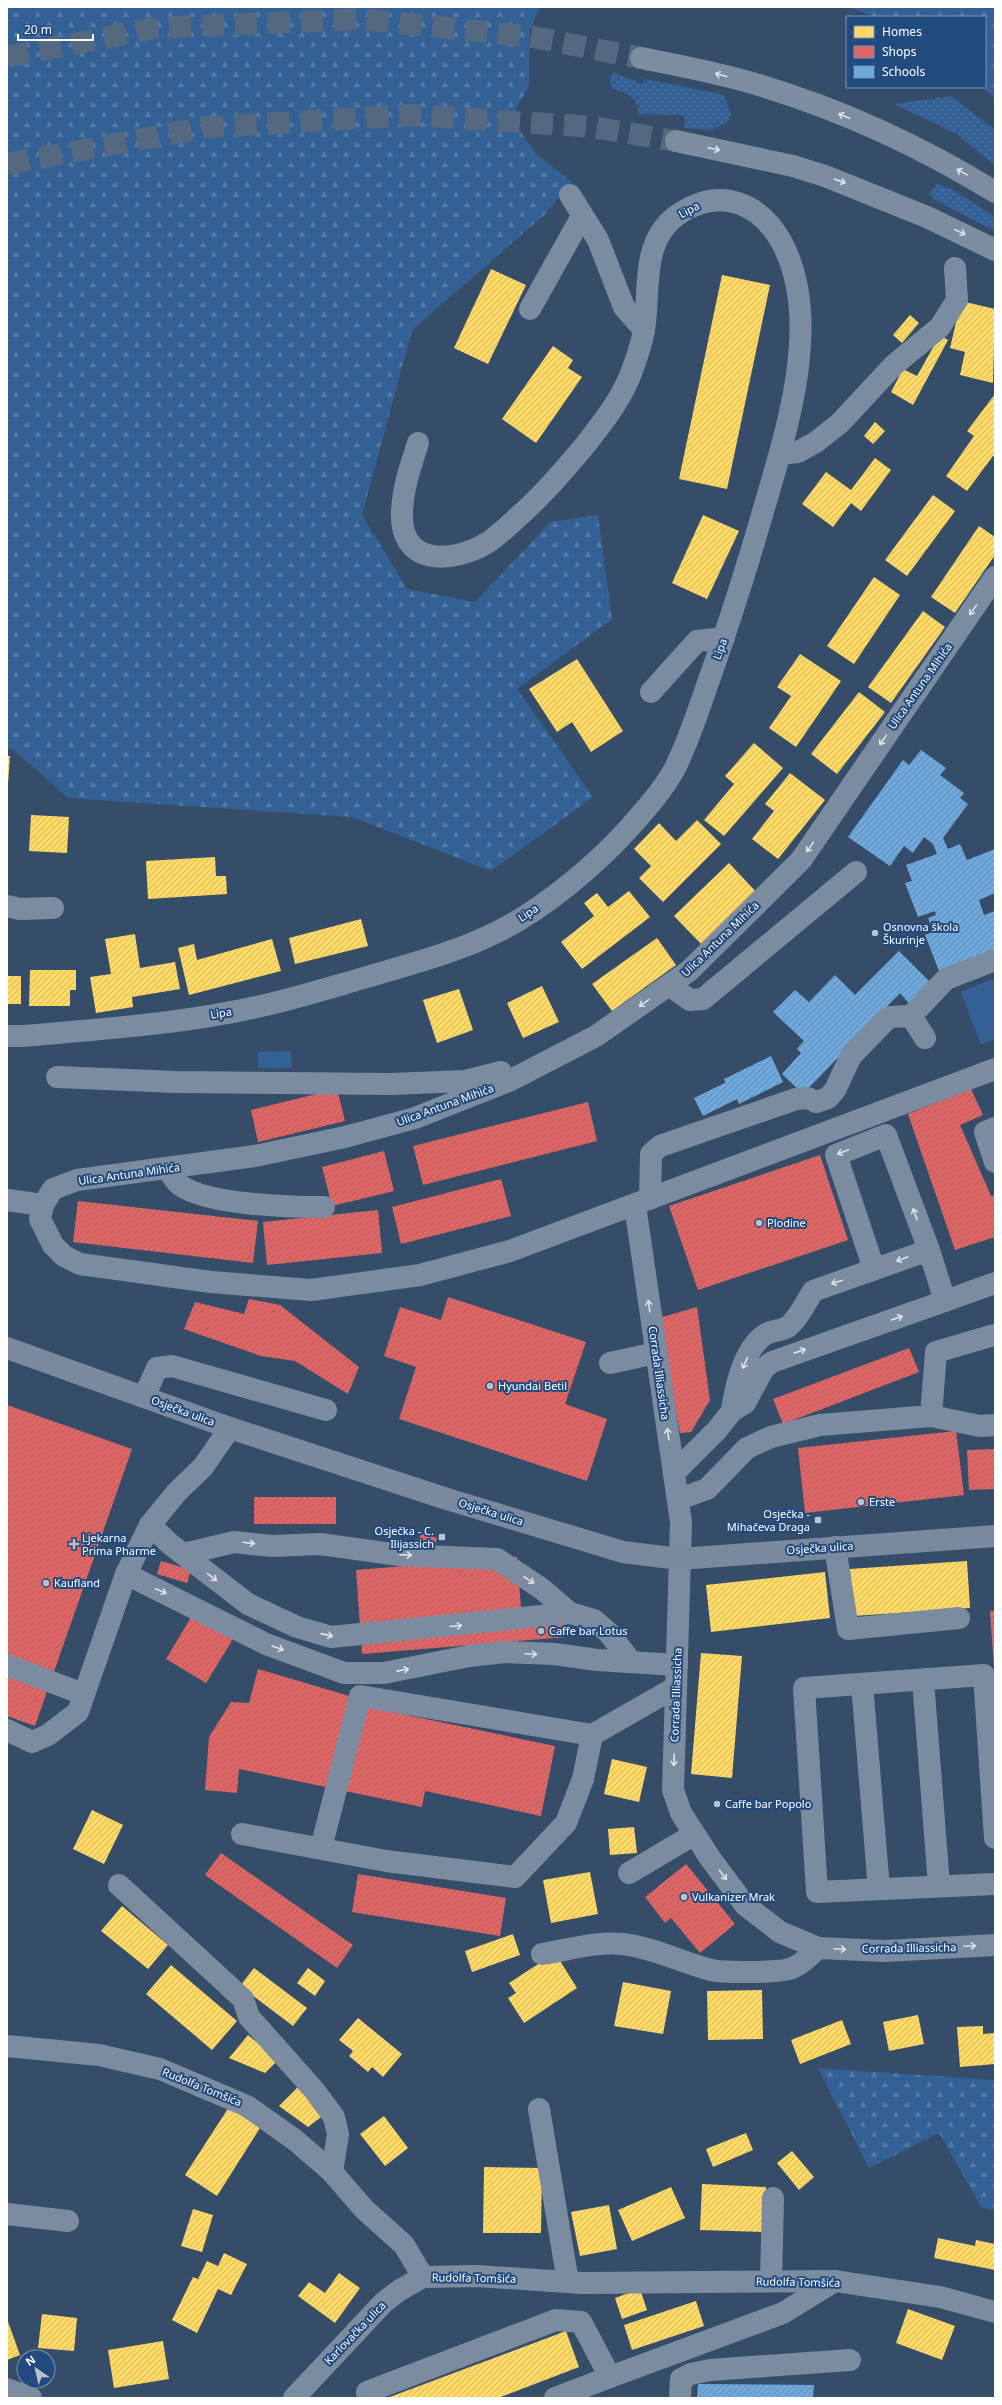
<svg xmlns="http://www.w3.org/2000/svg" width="1002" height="2405" font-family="'Noto Sans',sans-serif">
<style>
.grass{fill:url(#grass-dots)}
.forest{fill:url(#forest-firs)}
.park{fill:#346195}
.homes{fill:url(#homes-hatch)}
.shops{fill:url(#shops-hatch)}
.schools{fill:url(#schools-hatch)}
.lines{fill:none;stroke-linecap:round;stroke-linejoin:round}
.highway-tunnel{stroke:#546880;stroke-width:22;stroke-dasharray:22 11;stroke-linecap:butt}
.minor{stroke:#7b8ca0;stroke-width:22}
.major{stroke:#7a899e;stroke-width:22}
.highway{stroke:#7d8da0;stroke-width:22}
.oneway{stroke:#dee2e7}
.poi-dot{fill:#b9c1ca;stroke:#214a7e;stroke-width:1.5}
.labels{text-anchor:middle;stroke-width:4;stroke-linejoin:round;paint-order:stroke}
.street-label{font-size:11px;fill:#fff;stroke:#214a7e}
.poi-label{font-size:11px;fill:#fff;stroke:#214a7e;text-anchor:start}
</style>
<defs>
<pattern id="grass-dots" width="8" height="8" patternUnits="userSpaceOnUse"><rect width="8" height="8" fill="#346195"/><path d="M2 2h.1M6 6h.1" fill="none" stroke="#5279a5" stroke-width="1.8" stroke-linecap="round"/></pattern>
<pattern id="forest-firs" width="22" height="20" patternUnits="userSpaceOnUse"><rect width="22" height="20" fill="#346195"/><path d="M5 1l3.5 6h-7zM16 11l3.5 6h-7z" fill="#5279a5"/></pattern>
<pattern id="homes-hatch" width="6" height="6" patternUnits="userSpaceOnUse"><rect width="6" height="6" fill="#ffd966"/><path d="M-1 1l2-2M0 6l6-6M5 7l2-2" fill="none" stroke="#d2b660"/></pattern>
<pattern id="shops-hatch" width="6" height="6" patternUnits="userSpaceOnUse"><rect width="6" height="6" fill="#e06666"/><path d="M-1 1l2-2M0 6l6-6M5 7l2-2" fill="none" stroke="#ac5d5d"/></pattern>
<pattern id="schools-hatch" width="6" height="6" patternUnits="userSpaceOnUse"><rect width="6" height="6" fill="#6fa8dc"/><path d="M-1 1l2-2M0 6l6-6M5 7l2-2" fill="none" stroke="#648cb1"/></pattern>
</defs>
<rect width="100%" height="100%" fill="#364d69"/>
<!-- grass -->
<g class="grass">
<path d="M613,72L641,84L646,79L724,95L731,114L728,122L711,130L685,128L684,115L637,114L639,106L635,104V99C627,95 621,90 612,89L610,80Z"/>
<path d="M951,96L995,130V166L957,134L894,104Z"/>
<path d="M937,184L952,189L995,217V231L935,200L930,193Z"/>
</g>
<!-- forest -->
<g class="forest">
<path d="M7,7H540L530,28L529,86L511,118L536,154L572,182L544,215L412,330L362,515L407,589L475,602L551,522L598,515L612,619L517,689L593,797L491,871L352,817L68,798L14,750L7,747Z"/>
<path d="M848,7H995V98L982,87H985V17H875Z"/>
<path d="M818,2068L995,2080V2210L982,2208L939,2133L869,2168Z"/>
</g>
<!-- park -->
<g class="park">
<path d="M995,978V1039L981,1045L961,992Z"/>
<path d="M291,1051L292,1068H258V1052Z"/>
</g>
<!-- homes -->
<g class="homes">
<path d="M491,269L526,285L488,364L454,348Z"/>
<path d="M722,275L770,285L727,489L679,479Z"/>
<path d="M961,301L995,309L993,383L960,375L965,352L950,348Z"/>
<path d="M910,315L919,323L902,343L893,335Z"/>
<path d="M940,335L948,340L913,405L891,392L903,369L917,376Z"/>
<path d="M553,346L573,360L568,368L582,377L536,443L502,419Z"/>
<path d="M995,394V457L993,456L967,491L946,476L974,436L967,431Z"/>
<path d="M875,422L885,431L873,444L864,436Z"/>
<path d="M875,458L891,470L861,511L851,503L833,527L802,504L826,472L851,490Z"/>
<path d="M933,495L955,511L907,576L885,560Z"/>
<path d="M703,515L739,531L707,599L672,583Z"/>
<path d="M979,526L995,537V555L955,613L931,597Z"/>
<path d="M874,577L900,595L854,664L827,646Z"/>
<path d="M923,611L945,627L891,703L868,687Z"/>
<path d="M800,654L841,681L796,747L769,728L791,696L777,687Z"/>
<path d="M577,659L623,731L591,752L572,722L557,732L529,689Z"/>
<path d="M859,692L885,712L837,774L811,754Z"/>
<path d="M754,743L783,768L724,836L704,820L734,784L725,776Z"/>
<path d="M7,756H10L8,784H7Z"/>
<path d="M790,773L825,800L778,859L752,839L774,811L765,804Z"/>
<path d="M31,815L69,817L67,853L29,851Z"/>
<path d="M697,820L721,844L663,902L639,878L651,866L634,849L659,823L676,841Z"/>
<path d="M215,857L216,876H226L227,894L148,899L146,861Z"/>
<path d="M729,863L759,895L704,947L674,916Z"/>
<path d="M629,891L650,917L582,969L561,942L594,916L584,903L597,893L608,907Z"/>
<path d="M361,919L368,946L295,964L289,938Z"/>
<path d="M135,934L140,968L175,962L180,989L132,997L133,1007L96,1013L90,977L111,974L105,939Z"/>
<path d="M657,938L676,965L612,1011L592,984Z"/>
<path d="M272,939L281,971L189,995L178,948L194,944L197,960Z"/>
<path d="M30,970H76V990H70V1006H29Z"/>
<rect x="7" y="976" width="14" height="28"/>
<path d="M542,986L559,1022L523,1038L507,1003Z"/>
<path d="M459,989L473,1030L437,1043L423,1000Z"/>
<path d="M967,1561L970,1608L853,1616L850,1569Z"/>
<path d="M825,1572L830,1618L711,1632L706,1585Z"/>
<path d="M701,1653L742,1656L732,1778L691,1774Z"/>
<path d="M612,1759L647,1767L639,1802L604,1794Z"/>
<path d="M92,1810L123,1825L104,1864L73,1849Z"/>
<path d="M634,1827L637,1853L610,1855L608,1829Z"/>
<path d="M590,1872L598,1914L551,1923L543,1880Z"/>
<path d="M122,1906L168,1945L148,1969L101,1931Z"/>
<path d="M513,1934L520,1955L472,1972L465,1951Z"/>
<path d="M555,1953L577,1988L524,2023L508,1998L516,1993L509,1983Z"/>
<path d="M171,1965L237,2021L212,2050L146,1994Z"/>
<path d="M254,1968L307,2008L293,2026L240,1986Z"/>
<path d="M308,1968L325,1981L315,1996L297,1983Z"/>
<path d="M623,1982L671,1991L663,2034L614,2026Z"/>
<path d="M762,1990L763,2039L708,2040L707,1991Z"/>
<path d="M918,2015L924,2044L889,2051L883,2022Z"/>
<path d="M358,2018L402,2054L383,2077L372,2067L368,2072L349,2056L353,2051L339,2040Z"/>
<path d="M842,2020L851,2044L800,2064L791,2040Z"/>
<path d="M983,2026V2034L995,2033V2064L960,2067L957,2027Z"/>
<path d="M248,2035L278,2060L265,2073L229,2058Z"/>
<path d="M300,2085L324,2115L308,2127L279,2106Z"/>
<path d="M229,2107L260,2128L217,2196L185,2175Z"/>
<path d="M384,2116L408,2148L385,2166L360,2134Z"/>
<path d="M746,2133L753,2150L713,2167L706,2149Z"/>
<path d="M792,2151L814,2177L799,2190L777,2163Z"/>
<path d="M484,2167L542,2168L541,2233H483Z"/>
<path d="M702,2184L766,2187L764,2232L700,2230Z"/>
<path d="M671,2187L685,2218L632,2241L618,2210Z"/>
<path d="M609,2205L617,2249L580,2256L571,2212Z"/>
<path d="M193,2209L213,2215L202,2252L181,2246Z"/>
<path d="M938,2238L975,2246L976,2240L995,2244V2270L934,2258Z"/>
<path d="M224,2253L247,2264L231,2295L218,2289L197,2333L172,2320L193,2277L198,2279L207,2261L218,2266Z"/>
<path d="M339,2273L360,2288L335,2323L298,2296L309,2282L325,2293Z"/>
<path d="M640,2289L647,2310L622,2319L615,2298Z"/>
<path d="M696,2301L704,2326L632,2350L624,2325Z"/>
<path d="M908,2309L955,2326L942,2360L896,2343Z"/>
<path d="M42,2314L77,2318L74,2351L38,2348Z"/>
<path d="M7,2319L20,2355L7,2360Z"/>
<path d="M566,2331L579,2367L498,2398H387Z"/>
<path d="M163,2341L169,2379L114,2388L108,2350Z"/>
</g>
<!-- shops -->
<g class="shops">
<path d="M337,1089L345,1121L258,1142L251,1110Z"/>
<path d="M971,1089L983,1115L960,1125L991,1196L995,1195V1237L955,1250L908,1114Z"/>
<path d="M588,1102L597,1141L423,1185L413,1146Z"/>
<path d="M384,1151L394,1191L332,1206L322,1167Z"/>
<path d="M820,1155L848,1240L698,1290L669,1206Z"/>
<path d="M501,1179L511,1216L401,1244L392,1207Z"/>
<path d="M78,1201L258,1221L253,1263L73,1242Z"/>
<path d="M378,1210L382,1253L267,1265L263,1222Z"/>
<path d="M448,1297L586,1342L565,1404L607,1419L587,1481L399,1419L416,1367L384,1356L400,1307L441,1320Z"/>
<path d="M249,1299L280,1305L359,1367L348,1394L295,1361L261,1356L184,1329L195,1302L244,1314Z"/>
<path d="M697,1307L710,1400L691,1432L680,1433L659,1318Z"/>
<path d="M909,1348L919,1372L783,1424L773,1399Z"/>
<path d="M7,1405L132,1449L35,1726L7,1716Z"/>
<path d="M956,1431L964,1495L805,1513L798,1448Z"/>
<path d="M995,1449V1489L969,1490L967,1450Z"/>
<rect x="254" y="1497" width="82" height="27"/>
<path d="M421,1533L437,1538L435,1544L419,1540Z"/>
<path d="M517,1557L522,1621L565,1617L566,1637L362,1654L356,1570Z"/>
<path d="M161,1561L191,1570L187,1583L157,1574Z"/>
<path d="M990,1611H995V1669H994Z"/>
<path d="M193,1614L233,1639L206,1683L166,1659Z"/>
<path d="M258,1669L346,1695L373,1708L555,1746L541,1816L425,1791L422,1807L239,1769L237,1793L205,1790L209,1737L231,1702L249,1703Z"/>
<path d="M221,1853L353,1945L337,1968L205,1875Z"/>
<path d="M686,1864L735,1924L700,1953L671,1918L665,1923L645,1897Z"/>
<path d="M358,1874L506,1898L500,1936L352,1912Z"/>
</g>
<!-- schools -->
<g class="schools">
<path d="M921,750L946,768L940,775L964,793L960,798L968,804L943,838L948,849L960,844L967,860L995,849V893L979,900L984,915L995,911V949L939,971L925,935L933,932L928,918L936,915L935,911L918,917L905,883L912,881L906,865L937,854L933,844L924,837L913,853L904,846L890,866L848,837L903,760L909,765Z"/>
<path d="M899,951L933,985L912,1007L900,993L803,1094L782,1074L801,1053L797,1049L804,1041L773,1012L795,990L809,1002L835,975L855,995Z"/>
<path d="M771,1056L783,1082L739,1104L737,1099L703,1116L694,1098L725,1083L724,1079Z"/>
<path d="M698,2384L814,2385L813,2398H697Z"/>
</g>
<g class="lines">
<!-- highway-tunnel -->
<g class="highway-tunnel">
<path d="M7,57L154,28L361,19L533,37L641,58"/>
<path d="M7,164L207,127L413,115L593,127L676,141"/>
</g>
<!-- minor -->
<g class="minor">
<path d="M570,195L598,240L624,307L644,330"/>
<path d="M530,309L582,216"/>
<path d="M780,454L798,452L816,442L840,423L894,365L940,327L957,300L955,268"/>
<path d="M995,577L801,860L689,971L596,1036L511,1080L415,1118L345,1137L255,1156L77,1180L53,1189L43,1205L40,1219L53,1245L64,1256L80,1264L211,1282L311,1290L420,1275L510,1251L995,1069"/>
<path d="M651,692L697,641L724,638"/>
<path d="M7,906L20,909L53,908"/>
<path d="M669,985L690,1000L703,999L856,872"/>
<path d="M911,1016L946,979L995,960"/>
<path d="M7,1036H23C102,1029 183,1024 261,1006C297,998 332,987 367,977C411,964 458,952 499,931C545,908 597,864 631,826C646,809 663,790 674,770C689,741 699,708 710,677C729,624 746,570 762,515C785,435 824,322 782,243C761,204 722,187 682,212C639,238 651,289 644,330C642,342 637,357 633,368C623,397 604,421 586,444C564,470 543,495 518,517C508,526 498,536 487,543C451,564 399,566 402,511C403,487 411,465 418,443"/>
<path d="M57,1077L176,1082L391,1084L465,1081L501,1072"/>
<path d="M995,1128L985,1132L995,1162"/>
<path d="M167,1168C171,1173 175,1182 180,1185C207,1205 290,1207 324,1207"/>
<path d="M650,1199L651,1154L660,1146L796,1099L808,1098L816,1102L828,1098L835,1090L851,1056L886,1020L890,1017L911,1016L925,1038"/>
<path d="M7,1200L43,1205"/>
<path d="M635,1205L681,1522L673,1790L681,1813L710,1858L745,1905L780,1932L818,1948L885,1951L995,1945"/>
<path d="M874,1269L836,1155L886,1135L929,1250"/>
<path d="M945,1301L995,1283"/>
<path d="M610,1363L656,1353"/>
<path d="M144,1397L157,1368L172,1366L326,1410"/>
<path d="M931,1416L980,1426L995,1425"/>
<path d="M674,1473L717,1430L732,1411L745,1403L764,1368L772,1362L945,1301L929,1250L813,1291C805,1304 800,1316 789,1326C783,1331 773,1330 766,1334C744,1347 735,1388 732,1411"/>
<path d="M679,1499L707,1489L747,1448L771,1437L820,1425L931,1416L936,1352L994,1335"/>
<path d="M150,1525L170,1544L248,1604L297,1627L331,1637L570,1613L594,1620L609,1633L631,1662"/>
<path d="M835,1547L848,1629L959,1618"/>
<path d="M184,1554L234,1542L272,1546L320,1544L399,1555L497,1559L542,1589L570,1613"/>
<path d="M126,1574L266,1644L344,1673H384L469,1656L505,1652L555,1654L597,1660L677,1665"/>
<path d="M7,1665L83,1694"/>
<path d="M923,1680L939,1885"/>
<path d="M862,1684L879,1889"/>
<path d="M7,1730L32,1742L48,1735L78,1712L126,1574L150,1525L177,1492L203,1467L230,1428"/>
<path d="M592,1735L676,1687"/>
<path d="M242,1834L386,1861L515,1877L566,1823L583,1779L592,1735L360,1696L321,1848"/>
<path d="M995,1838L984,1675L804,1688L817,1892L995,1884"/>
<path d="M629,1873L693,1835"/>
<path d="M119,1885L243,1999L249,2017L314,2090L334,2117L338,2134L332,2172"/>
<path d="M542,1954C568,1950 597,1941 623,1944C654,1948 681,1962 711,1970C723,1973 781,1973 792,1968C803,1964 810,1955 818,1948"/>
<path d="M7,2046L99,2055L160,2069L247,2106L295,2140L332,2172L364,2209L404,2245L423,2277L478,2276L582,2283L835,2281L940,2297L995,2312"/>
<path d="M539,2109L568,2282"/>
<path d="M7,2214L68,2221"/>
<path d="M771,2281L773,2198"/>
<path d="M7,2389L31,2398"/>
<path d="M294,2398L384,2302L400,2290L423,2277"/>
<path d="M368,2398L367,2392L556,2320L581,2322L610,2377L783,2313L835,2281"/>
<path d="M555,2398L610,2377"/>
<path d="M680,2398L681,2379L691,2374L710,2370L850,2360"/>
</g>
<!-- major -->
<path class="major" d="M7,1348L230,1428L447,1499L623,1552L679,1559L995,1536"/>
<!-- highway -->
<g class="highway">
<path d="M641,58C681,66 720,73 759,85C842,110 922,147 995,192"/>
<path d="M676,141L793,166L825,176L927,217L995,250"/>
</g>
</g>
<!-- one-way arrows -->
<defs><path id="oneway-shaft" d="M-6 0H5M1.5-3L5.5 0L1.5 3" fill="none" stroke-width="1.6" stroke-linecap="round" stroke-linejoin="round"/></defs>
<g class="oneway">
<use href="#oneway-shaft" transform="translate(721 75) rotate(-165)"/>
<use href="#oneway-shaft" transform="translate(844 116) rotate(-157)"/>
<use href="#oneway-shaft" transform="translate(714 149) rotate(12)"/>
<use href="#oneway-shaft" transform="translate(962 172) rotate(-151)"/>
<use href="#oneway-shaft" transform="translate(840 181) rotate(19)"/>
<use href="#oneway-shaft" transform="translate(960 232) rotate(25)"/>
<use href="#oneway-shaft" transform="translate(973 610) rotate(125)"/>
<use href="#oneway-shaft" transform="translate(883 740) rotate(125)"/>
<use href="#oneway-shaft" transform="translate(810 847) rotate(125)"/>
<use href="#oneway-shaft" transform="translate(644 1003) rotate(145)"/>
<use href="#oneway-shaft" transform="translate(843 1152) rotate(159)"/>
<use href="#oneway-shaft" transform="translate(915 1214) rotate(-110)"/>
<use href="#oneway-shaft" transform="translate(902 1259) rotate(160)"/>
<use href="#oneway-shaft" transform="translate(837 1282) rotate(162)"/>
<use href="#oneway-shaft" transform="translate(649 1306) rotate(-98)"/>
<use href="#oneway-shaft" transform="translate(897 1318) rotate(-19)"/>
<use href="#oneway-shaft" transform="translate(800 1351) rotate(-19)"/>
<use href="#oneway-shaft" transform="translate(745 1363) rotate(114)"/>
<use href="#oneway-shaft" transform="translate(668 1434) rotate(-99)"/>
<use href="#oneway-shaft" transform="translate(249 1543) rotate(7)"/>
<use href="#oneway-shaft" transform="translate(406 1555) rotate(2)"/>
<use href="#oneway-shaft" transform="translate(212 1577) rotate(38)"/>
<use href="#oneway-shaft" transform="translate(529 1580) rotate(34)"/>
<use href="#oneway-shaft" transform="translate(161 1591) rotate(23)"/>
<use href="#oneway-shaft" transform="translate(456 1626) rotate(-5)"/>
<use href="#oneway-shaft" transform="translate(327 1635) rotate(13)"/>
<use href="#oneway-shaft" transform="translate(278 1648) rotate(20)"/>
<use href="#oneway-shaft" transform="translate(531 1654) rotate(3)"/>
<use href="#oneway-shaft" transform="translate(403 1670) rotate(-11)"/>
<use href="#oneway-shaft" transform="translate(674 1760) rotate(92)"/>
<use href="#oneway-shaft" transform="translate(723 1875) rotate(53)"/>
<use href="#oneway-shaft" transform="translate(970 1946) rotate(-3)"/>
<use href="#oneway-shaft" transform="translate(840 1949) rotate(3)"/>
</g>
<!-- markers -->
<g class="poi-dot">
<circle cx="875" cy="933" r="4"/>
<circle cx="759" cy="1223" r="4"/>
<circle cx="490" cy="1386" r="4"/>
<circle cx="861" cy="1502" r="4"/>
<rect x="814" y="1516" width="8" height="8" rx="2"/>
<rect x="438" y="1533" width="8" height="8" rx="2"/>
<path d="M72 1538h4v4h4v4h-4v4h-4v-4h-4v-4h4z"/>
<circle cx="46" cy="1583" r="4"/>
<circle cx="541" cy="1631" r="4"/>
<circle cx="717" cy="1804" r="4"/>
<circle cx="684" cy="1897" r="4"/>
</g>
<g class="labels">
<!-- street labels -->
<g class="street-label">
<text transform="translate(689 210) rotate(-28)" y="4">Lipa</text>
<text transform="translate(720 649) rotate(-70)" y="4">Lipa</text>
<text transform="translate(920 686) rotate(-55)" y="4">Ulica Antuna Mihića</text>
<text transform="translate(528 913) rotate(-33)" y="4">Lipa</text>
<text transform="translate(720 939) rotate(-44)" y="4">Ulica Antuna Mihića</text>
<text transform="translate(221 1013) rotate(-9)" y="4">Lipa</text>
<text transform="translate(445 1105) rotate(-20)" y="4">Ulica Antuna Mihića</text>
<text transform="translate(129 1174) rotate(-8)" y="4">Ulica Antuna Mihića</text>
<text transform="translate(659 1373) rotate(82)" y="4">Corrada Illiassicha</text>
<text transform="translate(183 1411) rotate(20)" y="4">Osječka ulica</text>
<text transform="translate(491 1512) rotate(17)" y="4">Osječka ulica</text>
<text transform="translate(820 1548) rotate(-4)" y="4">Osječka ulica</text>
<text transform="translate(676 1695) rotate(-88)" y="4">Corrada Illiassicha</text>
<text transform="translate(909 1948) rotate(-1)" y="4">Corrada Illiassicha</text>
<text transform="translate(202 2087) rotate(22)" y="4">Rudolfa Tomšića</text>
<text transform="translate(474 2278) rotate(1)" y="4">Rudolfa Tomšića</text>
<text transform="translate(798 2282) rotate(1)" y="4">Rudolfa Tomšića</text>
<text transform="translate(355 2333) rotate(-46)" y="4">Karlovačka ulica</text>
</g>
<!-- poi labels -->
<g class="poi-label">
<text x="883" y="931">Osnovna škola<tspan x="883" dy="13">Škurinje</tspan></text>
<text x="767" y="1227">Plodine</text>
<text x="498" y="1390">Hyundai Betil</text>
<text x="869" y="1506">Erste</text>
<text x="810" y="1518" text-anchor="end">Osječka -<tspan x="810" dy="13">Mihačeva Draga</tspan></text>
<text x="434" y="1535" text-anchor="end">Osječka - C.<tspan x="434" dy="13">Ilijassich</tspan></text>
<text x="82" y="1542">Ljekarna<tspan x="82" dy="13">Prima Pharme</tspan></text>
<text x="54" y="1587">Kaufland</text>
<text x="549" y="1635">Caffe bar Lotus</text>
<text x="725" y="1808">Caffe bar Popolo</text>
<text x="692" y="1901">Vulkanizer Mrak</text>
</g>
</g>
<!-- border -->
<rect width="1002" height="2405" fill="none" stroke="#ffffff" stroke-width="16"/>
<!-- legend -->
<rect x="846" y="16" width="140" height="72" fill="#214a7e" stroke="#7a92b2"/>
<rect x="854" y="26" width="20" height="12" fill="#ffd966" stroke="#7a92b2"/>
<text x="882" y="36" font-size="12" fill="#ffffff">Homes</text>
<rect x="854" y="46" width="20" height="12" fill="#e06666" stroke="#7a92b2"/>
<text x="882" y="56" font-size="12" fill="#ffffff">Shops</text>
<rect x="854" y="66" width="20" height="12" fill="#6fa8dc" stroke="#7a92b2"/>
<text x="882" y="76" font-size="12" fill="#ffffff">Schools</text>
<!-- north arrow -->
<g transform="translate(36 2369) rotate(326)"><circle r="19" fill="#214a7e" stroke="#7a92b2"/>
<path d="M0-3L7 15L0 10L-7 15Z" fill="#b9c1ca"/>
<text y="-6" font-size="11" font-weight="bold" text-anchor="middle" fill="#ffffff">N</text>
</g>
<!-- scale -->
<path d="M18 34v6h75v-6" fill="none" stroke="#ffffff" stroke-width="2"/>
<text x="24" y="34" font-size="12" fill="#ffffff" stroke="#214a7e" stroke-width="3" paint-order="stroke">20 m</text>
</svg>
